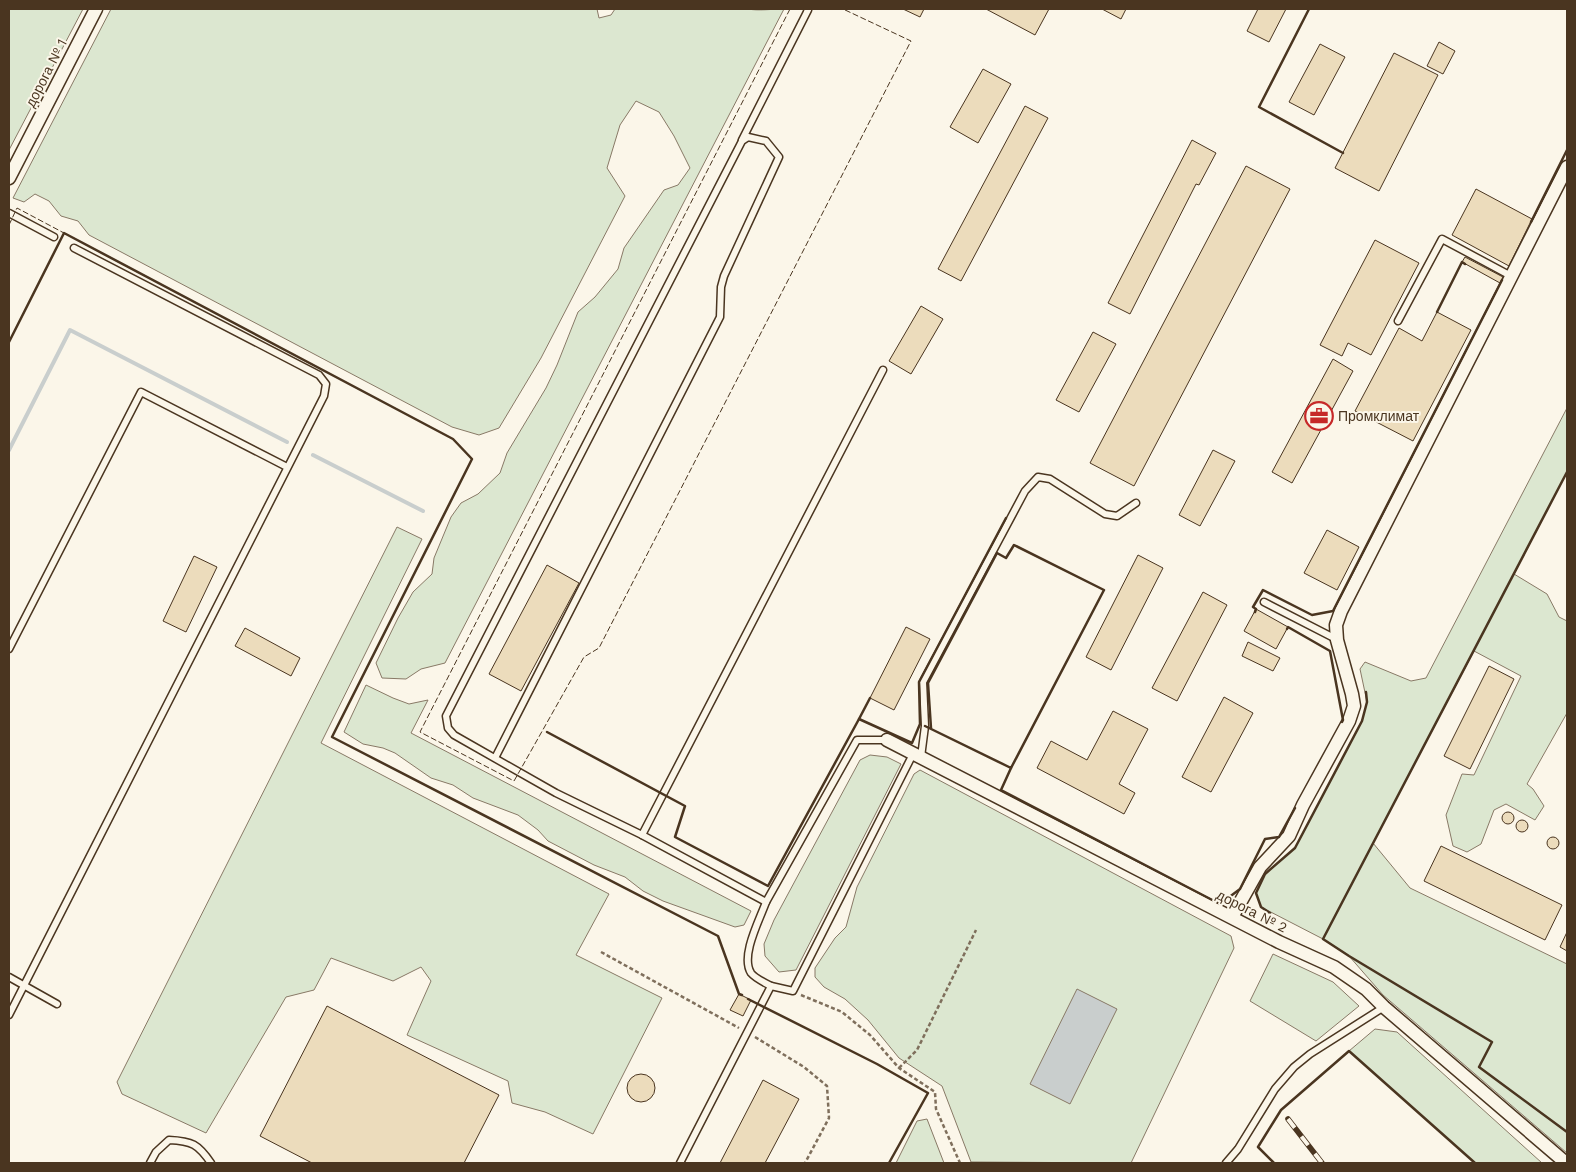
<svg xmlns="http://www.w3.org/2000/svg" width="1576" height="1172" font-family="'Work Sans',sans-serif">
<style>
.green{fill:#dce7d0;stroke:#887966}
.water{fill:#c9cecd;stroke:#887966}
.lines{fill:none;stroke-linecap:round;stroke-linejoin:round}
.stream{stroke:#c9cecd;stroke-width:4}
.building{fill:#ecdcbc;stroke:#4a3520}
.lane-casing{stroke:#4a3520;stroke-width:9}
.street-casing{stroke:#4a3520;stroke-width:15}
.path{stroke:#7f6f5c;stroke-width:2.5;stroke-dasharray:4 2.5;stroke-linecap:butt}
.lane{stroke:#fbf6e9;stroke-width:6}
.street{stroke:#fbf6e9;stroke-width:12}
.rail-casing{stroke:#4a3520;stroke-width:5.5}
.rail{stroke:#fbf6e9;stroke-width:4;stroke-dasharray:11;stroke-linecap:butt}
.fence{stroke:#4a3520;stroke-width:1;stroke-dasharray:6 2.5;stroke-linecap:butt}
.wall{stroke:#4a3520;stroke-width:2.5}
.labels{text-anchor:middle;stroke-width:4;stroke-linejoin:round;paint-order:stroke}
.street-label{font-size:14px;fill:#4a3520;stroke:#fbf6e9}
.poi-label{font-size:14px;fill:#4a3520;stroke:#fbf6e9;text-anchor:start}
</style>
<rect width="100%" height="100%" fill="#fbf6e9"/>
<!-- green -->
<g class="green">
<path d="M9,9H83L9,150Z"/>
<path d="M111,9H597L599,18L611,15L615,9H748C758,11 772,9 784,9L445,663L421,669L406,679L382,678L376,663L398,618L413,592L432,574L434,558L451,517L461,503L478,494L500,473L507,453L546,388L557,365L578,312L595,297L618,269L624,248L664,190L678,185L690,168L674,136L659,112L636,101L620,125L607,168L625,196L541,358L499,428L479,435L452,427L89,235L78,221L61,216L49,201L35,194L24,202L13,198Z"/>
<path d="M1567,408V472L1514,574L1547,594L1559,617L1567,621V713L1527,784L1533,789L1544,806L1535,820L1506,804L1494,810L1481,844L1467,852L1453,846L1446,815L1462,774L1474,775L1521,676L1474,651L1373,843L1410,888L1567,964V1153L1383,995L1349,956L1323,939L1261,907L1256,893L1265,874L1295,848L1362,721L1367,702L1360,669L1365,662L1411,681L1426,678Z"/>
<path d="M397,527L422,539L321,743L609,894L576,955L662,998L593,1134L545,1112L512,1103L508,1081L407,1035L431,981L421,967L393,981L331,958L314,990L286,997L206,1133L122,1094L117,1082Z"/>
<path d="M366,685L393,698L409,704L428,700L411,733L751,911L744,925L735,927L663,901L643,891L625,877L594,865L548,841L538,830L518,815L473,798L453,785L431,778L395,753L383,748L363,744L344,732Z"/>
<path d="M870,755L887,757L901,764L796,970L779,972L765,956L764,944L774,920L860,760Z"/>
<path d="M920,770L1231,936L1234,948L1131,1163L971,1162L942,1086L899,1058L868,1020L845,999L824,987L815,977V968L835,938L846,927L857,887L914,774Z"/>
<path d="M1273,954L1333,982L1359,1006L1316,1041L1250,1001Z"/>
<path d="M1375,1029L1397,1032L1542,1163H1475L1349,1051Z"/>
<path d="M927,1119L944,1163H896L917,1121Z"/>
</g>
<!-- water -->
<path class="water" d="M1077,989L1117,1009L1070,1104L1030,1084Z"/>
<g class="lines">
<!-- stream -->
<g class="stream">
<path d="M9,450L70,330L287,442"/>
<path d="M313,455L423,511"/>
</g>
</g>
<!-- building -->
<g class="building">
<path d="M903,9H924L920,17Z"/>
<path d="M986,9H1049L1035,35Z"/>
<path d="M1102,9H1126L1121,19Z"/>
<path d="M1258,9H1286L1269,42L1247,31Z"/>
<path d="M1439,42L1455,51L1443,74L1427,66Z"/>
<path d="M1320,44L1345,57L1314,115L1289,102Z"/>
<path d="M1394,53L1438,75L1379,191L1335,168Z"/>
<path d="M983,69L1011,84L978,143L950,127Z"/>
<path d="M1025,106L1048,118L961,281L938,269Z"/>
<path d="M1192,140L1216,153L1199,185L1196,184L1130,314L1108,303Z"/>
<path d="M1246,166L1290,189L1134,486L1090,463Z"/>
<path d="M1476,189L1532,219L1509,266L1452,235Z"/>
<path d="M1375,240L1419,263L1371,355L1348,343L1342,356L1320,345Z"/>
<path d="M1465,257L1503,277L1500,283L1462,262Z"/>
<path d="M921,306L943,319L911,374L889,361Z"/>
<path d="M1437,312L1471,330L1413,441L1355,411L1399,328L1422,341Z"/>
<path d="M1093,332L1116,344L1079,412L1056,400Z"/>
<path d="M1333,359L1353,371L1292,483L1272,472Z"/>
<path d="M1213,450L1235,461L1200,526L1179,515Z"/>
<path d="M1327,530L1359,547L1337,590L1304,573Z"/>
<path d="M1138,555L1163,568L1111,670L1086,657Z"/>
<path d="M194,556L217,567L186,632L163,621Z"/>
<path d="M547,565L579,583L521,691L489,674Z"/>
<path d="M1203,592L1227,605L1177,701L1152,688Z"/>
<path d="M1256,609L1288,627L1276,649L1244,631Z"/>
<path d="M906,627L930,639L894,710L870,698Z"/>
<path d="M245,628L300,658L291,676L235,646Z"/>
<path d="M1248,642L1280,658L1273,671L1242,656Z"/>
<path d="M1489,666L1514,679L1470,769L1444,756Z"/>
<path d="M1224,697L1253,713L1211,792L1182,777Z"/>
<path d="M1113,711L1148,729L1119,784L1135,793L1124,814L1037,768L1051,741L1087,760Z"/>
<circle cx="1508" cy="818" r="6"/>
<circle cx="1522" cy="826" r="6"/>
<circle cx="1553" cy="843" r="6"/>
<path d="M1441,846L1562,905L1545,940L1424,881Z"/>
<path d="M1567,932V951L1560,947Z"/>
<path d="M739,994L751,1000L743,1016L730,1010Z"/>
<path d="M327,1006L499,1095L464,1163H312L260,1136Z"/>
<circle cx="641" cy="1088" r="14"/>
<path d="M763,1080L799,1099L765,1163H720Z"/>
</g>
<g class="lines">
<defs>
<g id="lane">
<path d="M742,140L808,10L807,9"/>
<path d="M9,213L54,237"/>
<path d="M1398,321L1442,239L1511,276"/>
<path d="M1264,602L1336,639"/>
<path d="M9,649L141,392L287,467"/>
<path d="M921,757L925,726L923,682L1025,491L1038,477L1050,479L1105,514L1117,516L1136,503"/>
<path d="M495,758L720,317L721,287L724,276L779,157L766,141L748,137L742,141L446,716L448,728L454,735L556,793L642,835L766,902L857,740H887"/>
<path d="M642,835L883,370"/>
<path d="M9,977L57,1004"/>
<path d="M771,986L793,991L913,754"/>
<path d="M9,1015L324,396L326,384L319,375L74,248"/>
<path d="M150,1163L156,1152L169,1140C192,1141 198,1144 211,1163"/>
<path d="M680,1163L771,986C765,983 755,978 751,973C740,956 760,919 766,902"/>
<path d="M1226,1163L1238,1149L1275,1089L1294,1067L1310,1054L1384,1007"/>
</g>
<g id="street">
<path d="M9,178L96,9"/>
<path d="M887,740L1279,942L1334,967L1366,989L1384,1007L1566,1163"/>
<path d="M1232,917L1260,867L1289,836L1303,805L1349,721L1354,706L1352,694L1337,640L1336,625L1341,611L1567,167"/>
</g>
</defs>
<!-- lane casing -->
<use href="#lane" class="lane-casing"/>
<!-- street casing -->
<use href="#street" class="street-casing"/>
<!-- path -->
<g class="path">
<path d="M601,952L739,1028"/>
<path d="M801,995L842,1012L870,1035L899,1068L935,1092L936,1109L960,1163"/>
<path d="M755,1037L804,1067L827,1086L829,1118L805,1163"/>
<path d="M899,1068L917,1050L976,930"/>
</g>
<!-- lane -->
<use href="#lane" class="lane"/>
<!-- street -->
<use href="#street" class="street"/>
<defs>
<path id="rail" d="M1288,1119L1322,1163"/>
</defs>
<!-- rail casing -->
<use href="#rail" class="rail-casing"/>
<!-- rail -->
<use href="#rail" class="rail"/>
<!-- fence -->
<g class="fence">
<path d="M790,9L420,732L514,781L584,657L599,648L911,41L843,9"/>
<path d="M9,225L17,208L64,233"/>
</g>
<!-- wall -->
<g class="wall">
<path d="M1309,9L1259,107L1343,153"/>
<path d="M1531,222L1567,150"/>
<path d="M1437,312L1462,262L1465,264"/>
<path d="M9,342L64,233L453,439L472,459L332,737L718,936L739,994L742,995"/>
<path d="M1567,472L1323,939L1349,956L1492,1042L1479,1067L1567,1132"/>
<path d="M1255,612L1256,609L1253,607L1263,590L1312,615L1333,611L1502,280"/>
<path d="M1287,629L1288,627L1330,651L1343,720L1342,722"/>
<path d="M859,719L870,698"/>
<path d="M925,726L1011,768L1104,590L1014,545L1006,558L997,553L928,683L931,728"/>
<path d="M547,732L685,806L675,837L768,886L859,719L912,743L920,724L919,682L1006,518"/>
<path d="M1011,768L1001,790L1220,904L1240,889L1265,839L1279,837L1295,808"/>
<path d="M1270,913L1261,907L1256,893L1265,874L1295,848L1362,721L1367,702L1366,692"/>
<path d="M748,999L877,1064L928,1093L889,1163"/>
<path d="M1274,1163L1258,1147L1281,1110L1349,1051L1475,1163"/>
</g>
</g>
<!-- icons -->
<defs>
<symbol id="office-ring" viewBox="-11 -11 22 22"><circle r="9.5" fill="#fbf6e9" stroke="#c62828" stroke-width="1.5"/><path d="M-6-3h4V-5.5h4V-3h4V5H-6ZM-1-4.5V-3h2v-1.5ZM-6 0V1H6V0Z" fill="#c62828"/></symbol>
</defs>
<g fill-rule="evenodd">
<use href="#office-ring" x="1303" y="400" width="32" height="32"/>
</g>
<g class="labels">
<!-- street labels -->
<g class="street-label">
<text transform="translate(46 73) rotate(-63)" y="5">дорога № 1</text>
<text transform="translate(1252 911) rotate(27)" y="5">дорога № 2</text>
</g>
<!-- poi labels -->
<g class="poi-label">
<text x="1338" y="421">Промклимат</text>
</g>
</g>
<!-- border -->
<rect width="1576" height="1172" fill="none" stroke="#4a3520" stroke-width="20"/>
</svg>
